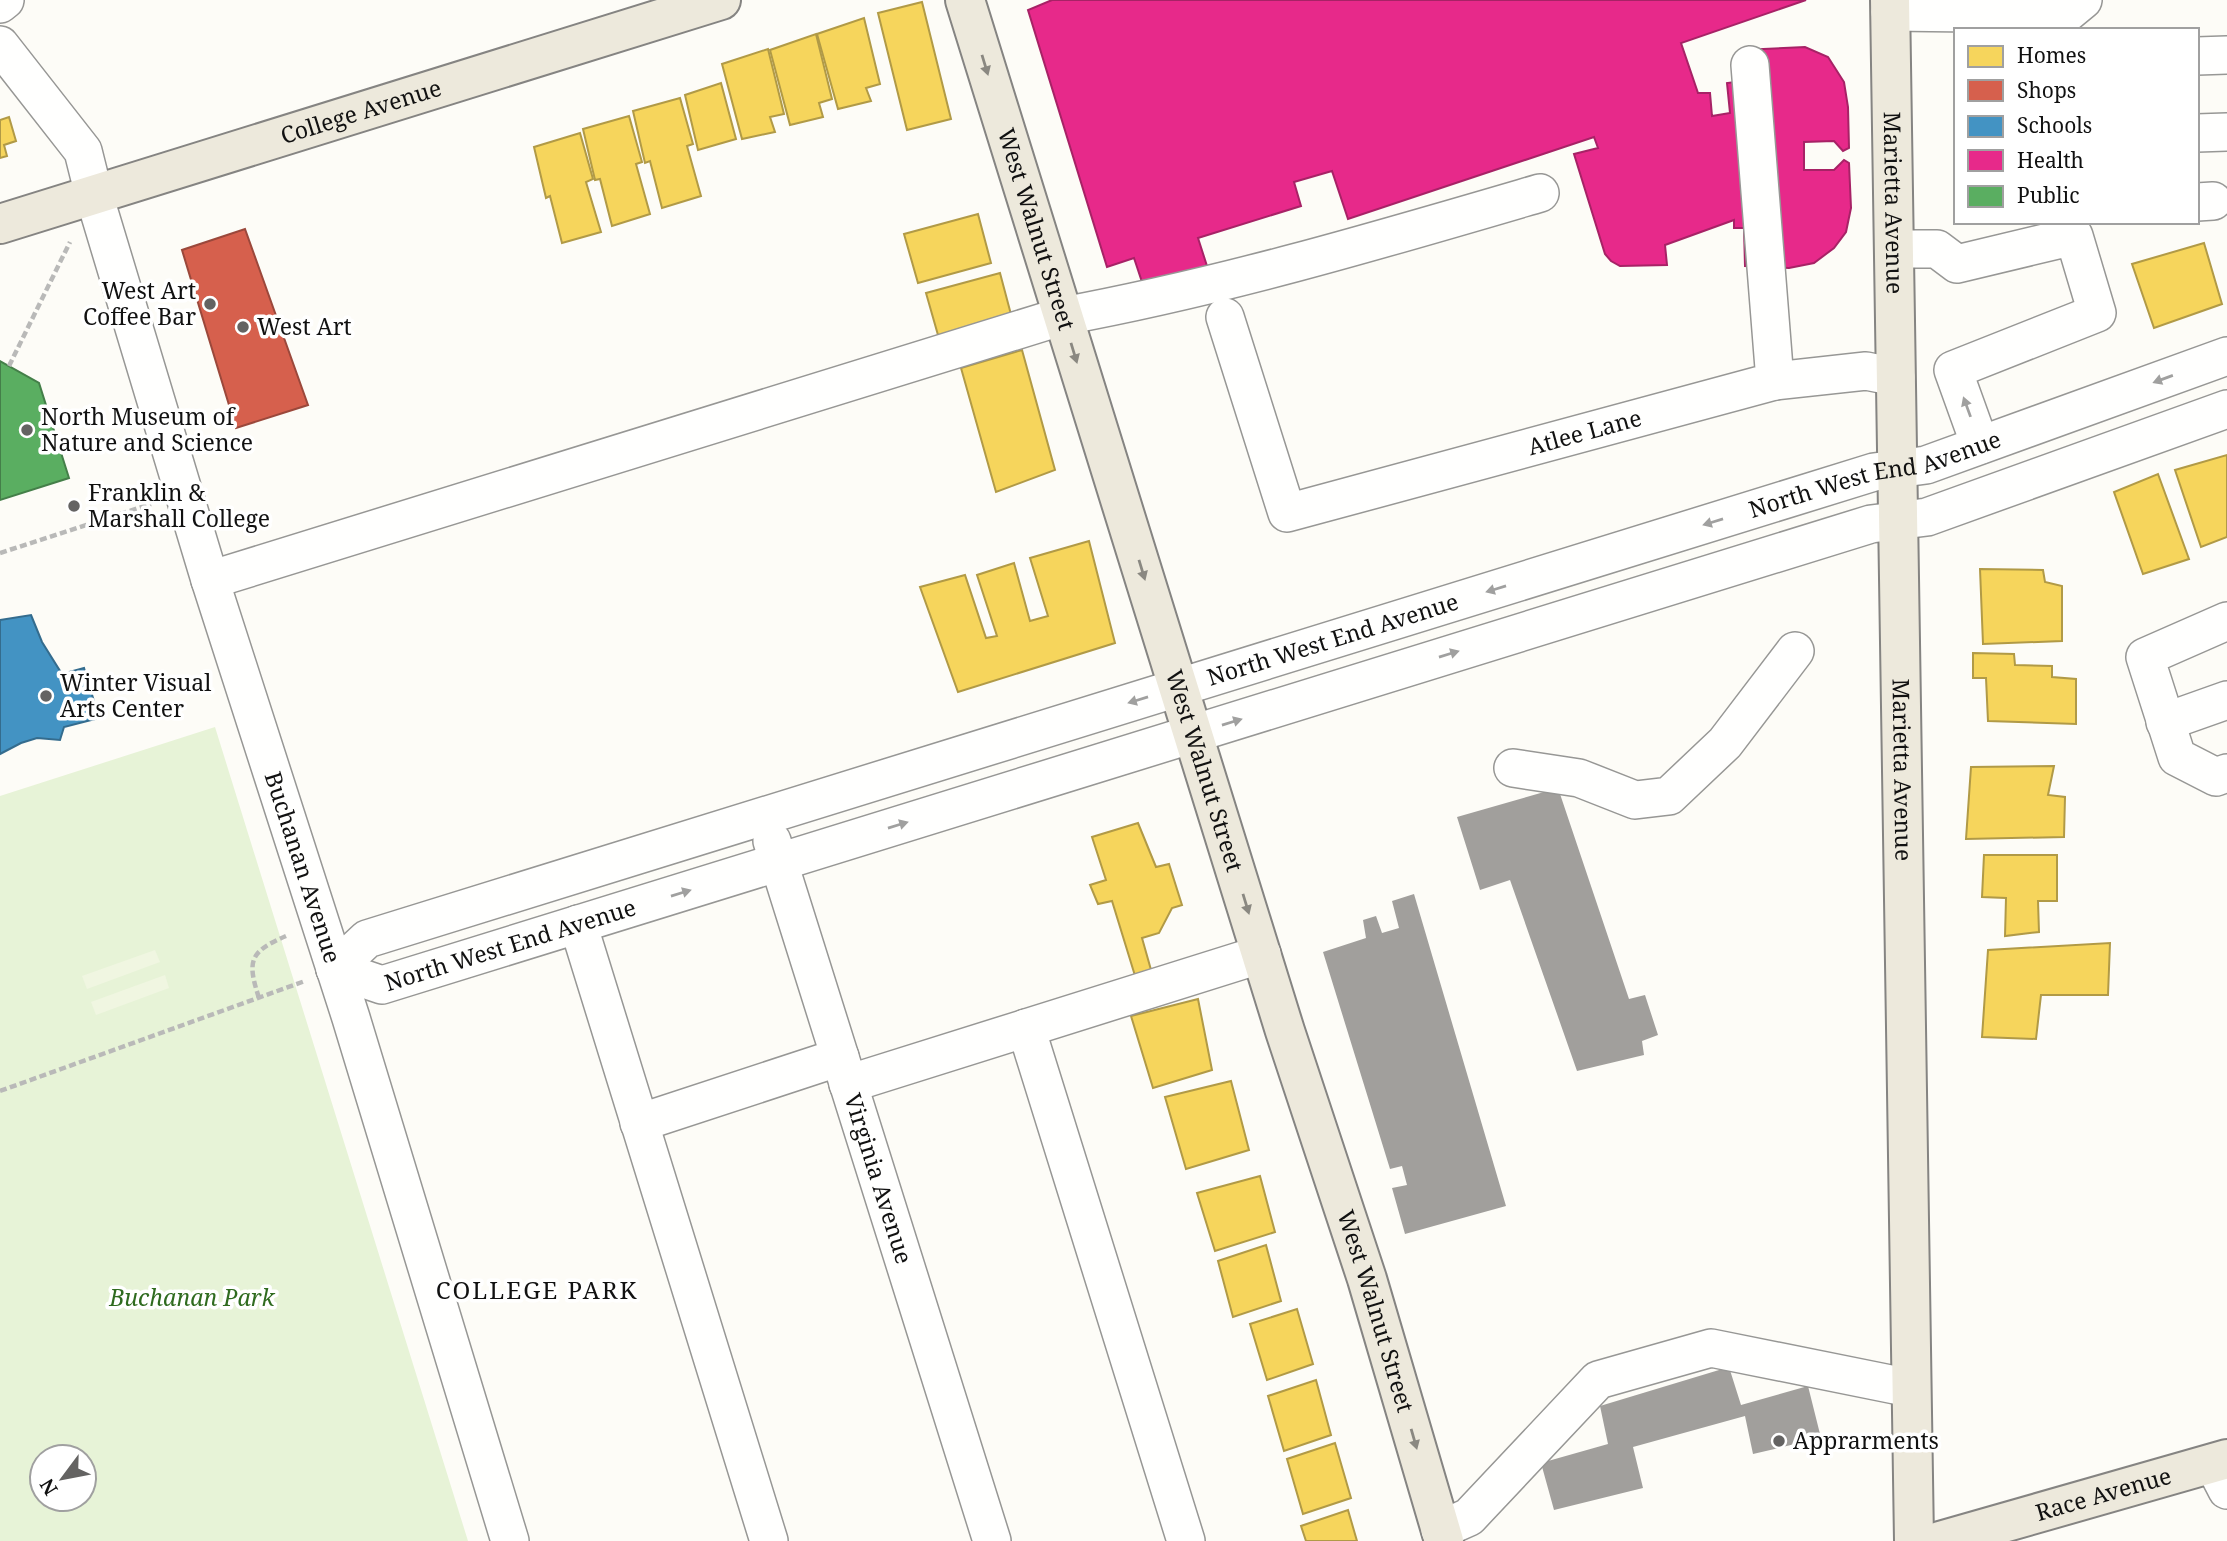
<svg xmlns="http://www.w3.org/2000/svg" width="2227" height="1541" font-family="'Noto Serif',serif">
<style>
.green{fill:#e7f3d7;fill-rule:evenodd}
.pitch{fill:#f0f6e1}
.homes{fill:#f6d55c;stroke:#b19a46;stroke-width:2}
.shops{fill:#d6604d;stroke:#9b483b;stroke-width:2}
.schools{fill:#4393c3;stroke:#346c8e;stroke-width:2}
.health{fill:#e7298a;stroke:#a72266;stroke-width:2}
.public{fill:#5aae61;stroke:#447f49;stroke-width:2}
.building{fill:#a19f9c}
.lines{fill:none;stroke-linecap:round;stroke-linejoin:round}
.minor-casing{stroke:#979795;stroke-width:40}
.major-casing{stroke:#858482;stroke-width:42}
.path{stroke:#b9b9b8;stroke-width:4.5;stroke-dasharray:7 3.5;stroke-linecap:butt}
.minor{stroke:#fffffe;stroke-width:37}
.major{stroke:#ede9dc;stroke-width:38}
.oneway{fill:#8a8881}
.oneway2{fill:#a0a09f}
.poi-dot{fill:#646362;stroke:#fff;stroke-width:2.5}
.labels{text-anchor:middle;stroke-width:7;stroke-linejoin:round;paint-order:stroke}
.street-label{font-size:23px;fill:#111;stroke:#fff}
.poi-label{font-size:23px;fill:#111;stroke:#fff;text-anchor:start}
.park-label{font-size:23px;font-style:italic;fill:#2f6b1f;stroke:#fff}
.neighbourhood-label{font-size:24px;letter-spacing:2px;fill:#111;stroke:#fff}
</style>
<rect width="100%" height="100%" fill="#fdfcf7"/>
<!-- green -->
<path class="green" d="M215,727L468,1541H0V796ZM42,1457H84V1499H42Z"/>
<!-- pitch -->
<g class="pitch">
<path d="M155,950L160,962L87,989L82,976Z"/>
<path d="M165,975L169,988L96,1015L91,1002Z"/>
</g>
<!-- homes -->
<g class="homes">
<path d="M922,2L951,119L907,130L878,13Z"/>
<path d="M864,18L880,84L866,88L871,101L838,109L817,34Z"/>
<path d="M816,34L832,99L819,103L823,117L790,125L770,50Z"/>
<path d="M768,49L784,114L770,117L775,132L742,139L722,64Z"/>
<path d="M721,83L736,139L698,150L685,95Z"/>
<path d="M680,98L693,144L687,146L701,196L662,208L650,161L645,163L633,111Z"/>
<path d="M629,116L642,162L636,164L650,214L612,226L600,179L595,180L583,129Z"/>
<path d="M9,117L16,141L4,145L7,156L0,158V120Z"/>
<path d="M580,133L593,179L586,182L601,232L562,243L550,196L546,198L534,147Z"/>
<path d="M978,214L991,263L918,283L904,234Z"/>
<path d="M2204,243L2222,304L2154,328L2132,264Z"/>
<path d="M1000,273L1013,322L940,342L926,293Z"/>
<path d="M1022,350L1055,470L996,492L961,368Z"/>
<path d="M2227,455V537L2201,547L2175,470Z"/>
<path d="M2158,474L2189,559L2143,574L2114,492Z"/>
<path d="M1089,541L1115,643L958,692L920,587L965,575L986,638L997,636L977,575L1014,563L1030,621L1048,616L1030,558Z"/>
<path d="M1980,569L2043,570L2045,582L2062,586V641L1983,644Z"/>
<path d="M1973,653L2014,654L2015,665L2052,666V677L2076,679V724L1988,721L1986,678H1973Z"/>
<path d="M2054,766L2048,795L2065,797L2064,837L1966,839L1971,767Z"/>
<path d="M1138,823L1156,867L1169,864L1182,905L1172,908L1159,933L1142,938L1153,977L1136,979L1112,901L1098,904L1090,885L1106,880L1092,837Z"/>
<path d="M1984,855H2057V901H2038L2039,932L2005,936L2006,898L1982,897Z"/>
<path d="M2110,943L2108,995H2041L2036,1039L1982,1037L1988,950Z"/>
<path d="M1198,999L1212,1070L1153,1088L1131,1016Z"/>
<path d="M1231,1081L1249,1150L1186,1169L1165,1097Z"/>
<path d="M1260,1176L1275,1232L1215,1251L1197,1193Z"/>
<path d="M1266,1245L1281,1301L1233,1317L1218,1261Z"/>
<path d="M1297,1309L1313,1364L1267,1380L1250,1324Z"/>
<path d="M1316,1380L1331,1435L1284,1451L1268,1396Z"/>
<path d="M1335,1443L1351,1498L1303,1514L1287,1459Z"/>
<path d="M1348,1510L1357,1541H1306L1301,1526Z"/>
</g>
<!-- shops -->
<path class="shops" d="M245,229L308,405L236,428L182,250Z"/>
<!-- schools -->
<path class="schools" d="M31,615L42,642L62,674L84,668L99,718L64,727L60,740L37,738L21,743L0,754V620Z"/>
<!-- health -->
<path class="health" d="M1052,0H1806L1681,43L1698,93H1710L1712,116L1730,113L1727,83L1742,81V50L1805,47L1828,57L1844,82L1848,107L1849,148L1843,151L1834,141L1804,142V170H1834L1844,160L1849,163L1851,208L1846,232L1834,248L1814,263L1789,268L1745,266L1744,228H1734V220L1665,245L1667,265L1620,266L1611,261L1605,254L1574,154L1598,148L1594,137L1348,219L1332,171L1294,182L1301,206L1198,238L1207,266L1143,285L1134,258L1107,267L1028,10Z"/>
<!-- public -->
<path class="public" d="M0,361L39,383L69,478L0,500Z"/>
<!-- building -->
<g class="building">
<path d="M1558,788L1629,999L1645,995L1658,1035L1642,1041L1644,1055L1577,1071L1510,880L1480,890L1457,817Z"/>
<path d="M1414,894L1506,1206L1405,1234L1392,1188L1407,1185L1402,1166L1390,1169L1323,952L1366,938L1363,920L1376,916L1382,933L1399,928L1392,901Z"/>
<path d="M1729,1367L1741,1405L1808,1386L1821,1438L1753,1454L1745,1416L1633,1447L1643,1488L1554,1510L1541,1463L1608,1444L1600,1406Z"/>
</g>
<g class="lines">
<defs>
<g id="minor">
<path d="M0,4L5,0"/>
<path d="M1890,12L2066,14L2083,0"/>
<path id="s1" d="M0,45L83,151L94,195L210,580L351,1018L510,1541"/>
<path d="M2197,56L2227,55"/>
<path d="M2197,133L2227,132"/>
<path d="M2197,202L2213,201"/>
<path d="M1894,249H1937L1957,264L2074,236L2097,313L1953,370L1980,445"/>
<path id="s2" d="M1225,317L1287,513L1775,381L1750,65"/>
<path d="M1775,381L1866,371L1896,377"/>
<path d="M210,580L1063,316C1225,286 1383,239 1540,193"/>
<path d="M2227,621L2145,657L2177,757L2216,777L2227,773"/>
<path d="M2165,722L2227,700"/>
<path d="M1513,768L1579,778L1635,800L1669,796L1725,743L1795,651"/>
<path id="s3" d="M772,841L992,1541"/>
<path d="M578,924L769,1541"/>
<path id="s4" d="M335,969L367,939L1874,472L1926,465L2227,356"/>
<path id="s5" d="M335,969L382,985L1871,524L1927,517L2227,409"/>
<path d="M1026,1028L1186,1541"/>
<path d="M848,1084L1262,954"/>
<path d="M639,1123L840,1057"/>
<path d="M2213,1463L2227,1490"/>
<path d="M1440,1530L1469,1517L1598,1380L1711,1348L1910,1388"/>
</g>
<g id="major">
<path id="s6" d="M965,0L1285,1031L1367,1279L1444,1541"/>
<path id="s7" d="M1890,0L1914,1541"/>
<path id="s8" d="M0,224L721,0"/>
<path id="s9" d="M1940,1541L2227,1459"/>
</g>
</defs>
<!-- minor casing -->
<use href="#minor" class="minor-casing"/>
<!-- major casing -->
<use href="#major" class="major-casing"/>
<!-- path -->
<g class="path">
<path d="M9,366L70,242"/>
<path d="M0,553L151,504"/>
<path d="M259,998C247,961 249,952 286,936"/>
<path d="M0,1091L305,981"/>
</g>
<!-- minor -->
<use href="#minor" class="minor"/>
<!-- major -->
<use href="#major" class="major"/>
</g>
<!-- one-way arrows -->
<defs><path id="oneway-solid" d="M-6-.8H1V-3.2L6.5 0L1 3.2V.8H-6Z" transform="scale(1.75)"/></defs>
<g class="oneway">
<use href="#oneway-solid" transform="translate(985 65) rotate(73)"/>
<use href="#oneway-solid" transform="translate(1074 353) rotate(73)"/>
<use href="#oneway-solid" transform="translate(1142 570) rotate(73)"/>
<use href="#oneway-solid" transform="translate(1246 904) rotate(73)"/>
<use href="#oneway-solid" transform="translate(1414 1439) rotate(74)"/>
</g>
<g class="oneway2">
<use href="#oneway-solid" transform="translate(2163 379) rotate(160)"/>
<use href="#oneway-solid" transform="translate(1967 407) rotate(-110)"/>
<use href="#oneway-solid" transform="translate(1713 522) rotate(163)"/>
<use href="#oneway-solid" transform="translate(1496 589) rotate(163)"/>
<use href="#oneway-solid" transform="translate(1449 654) rotate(-17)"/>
<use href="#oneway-solid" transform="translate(1138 700) rotate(163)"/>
<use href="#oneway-solid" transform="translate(1232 722) rotate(-17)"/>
<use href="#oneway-solid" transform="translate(898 825) rotate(-17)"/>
<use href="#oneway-solid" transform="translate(681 893) rotate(-17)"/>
</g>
<!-- markers -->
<g class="poi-dot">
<circle cx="210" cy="304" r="7"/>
<circle cx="243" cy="327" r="7"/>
<circle cx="27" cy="430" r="7"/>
<circle cx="74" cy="506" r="7"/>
<circle cx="46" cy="696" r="7"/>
<circle cx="1779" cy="1441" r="7"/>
</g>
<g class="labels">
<!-- street labels -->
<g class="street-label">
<text dy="8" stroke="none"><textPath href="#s8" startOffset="378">College Avenue</textPath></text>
<text dy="8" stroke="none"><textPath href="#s7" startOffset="203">Marietta Avenue</textPath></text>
<text dy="8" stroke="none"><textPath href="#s6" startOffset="240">West Walnut Street</textPath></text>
<text dy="8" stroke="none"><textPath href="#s2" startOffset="514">Atlee Lane</textPath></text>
<text dy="8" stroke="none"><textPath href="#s4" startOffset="1622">North West End Avenue</textPath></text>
<text dy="8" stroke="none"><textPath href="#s4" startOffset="1055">North West End Avenue</textPath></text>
<text dy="8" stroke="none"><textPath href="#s6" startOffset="807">West Walnut Street</textPath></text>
<text dy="8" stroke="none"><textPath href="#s7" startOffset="770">Marietta Avenue</textPath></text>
<text dy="8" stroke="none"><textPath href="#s1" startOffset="884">Buchanan Avenue</textPath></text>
<text dy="8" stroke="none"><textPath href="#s5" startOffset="184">North West End Avenue</textPath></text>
<text dy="8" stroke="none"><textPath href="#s3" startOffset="354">Virginia Avenue</textPath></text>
<text dy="8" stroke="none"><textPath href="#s6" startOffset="1374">West Walnut Street</textPath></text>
<text dy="8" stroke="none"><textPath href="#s9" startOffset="170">Race Avenue</textPath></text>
</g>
<!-- poi labels -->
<g class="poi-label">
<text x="196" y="299" text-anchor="end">West Art<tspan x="196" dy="26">Coffee Bar</tspan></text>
<text x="257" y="335">West Art</text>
<text x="41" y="425">North Museum of<tspan x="41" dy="26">Nature and Science</tspan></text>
<text x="88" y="501">Franklin &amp;<tspan x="88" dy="26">Marshall College</tspan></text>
<text x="60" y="691">Winter Visual<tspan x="60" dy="26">Arts Center</tspan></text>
<text x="1793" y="1449">Apprarments</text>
</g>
<!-- park labels -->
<g class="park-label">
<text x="192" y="1306">Buchanan Park</text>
</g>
<!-- neighbourhood labels -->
<g class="neighbourhood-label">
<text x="537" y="1299">COLLEGE PARK</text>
</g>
</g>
<!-- legend -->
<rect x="1954" y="28" width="245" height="196" fill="#ffffff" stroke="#a0a0a0" stroke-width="2"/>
<rect x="1968" y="46" width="35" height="21" fill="#f6d55c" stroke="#a0a0a0" stroke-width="2"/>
<text x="2017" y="63" font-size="21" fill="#111111">Homes</text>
<rect x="1968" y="80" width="35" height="21" fill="#d6604d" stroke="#a0a0a0" stroke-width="2"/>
<text x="2017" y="98" font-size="21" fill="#111111">Shops</text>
<rect x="1968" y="116" width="35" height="21" fill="#4393c3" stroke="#a0a0a0" stroke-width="2"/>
<text x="2017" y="133" font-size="21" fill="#111111">Schools</text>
<rect x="1968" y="150" width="35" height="21" fill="#e7298a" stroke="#a0a0a0" stroke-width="2"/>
<text x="2017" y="168" font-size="21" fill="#111111">Health</text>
<rect x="1968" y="186" width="35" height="21" fill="#5aae61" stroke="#a0a0a0" stroke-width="2"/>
<text x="2017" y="203" font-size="21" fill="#111111">Public</text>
<!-- north arrow -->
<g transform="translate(63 1478) rotate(238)"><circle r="33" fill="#ffffff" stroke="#a0a0a0" stroke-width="2"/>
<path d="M0-5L12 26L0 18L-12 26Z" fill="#646362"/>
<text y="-10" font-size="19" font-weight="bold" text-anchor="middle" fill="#111111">N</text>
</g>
</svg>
